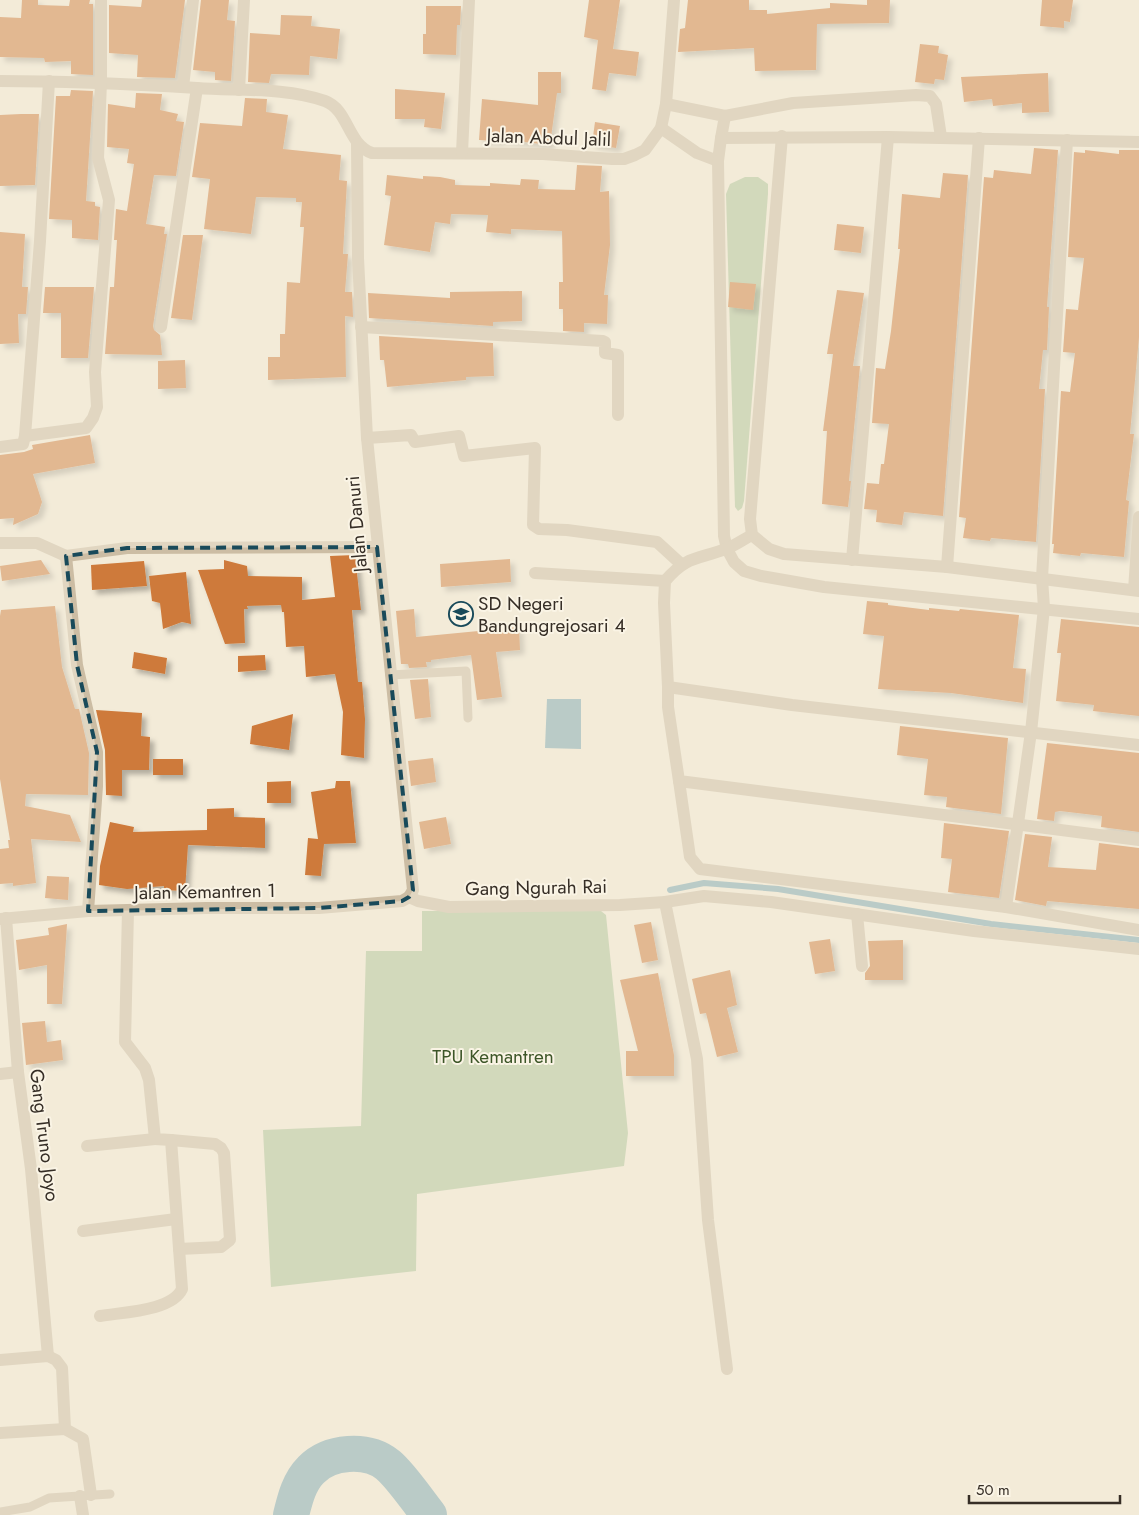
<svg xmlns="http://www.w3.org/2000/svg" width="1139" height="1515" font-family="Jost,sans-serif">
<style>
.green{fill:#acc398}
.water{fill:#76a4b2}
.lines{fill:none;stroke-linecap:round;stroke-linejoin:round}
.stream{stroke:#76a4b2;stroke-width:6}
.river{stroke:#76a4b2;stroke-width:36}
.building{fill:#ce7a3b;filter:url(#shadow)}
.service{stroke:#ccbda4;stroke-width:9}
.minor{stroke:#ccbda4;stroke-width:12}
.marked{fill:none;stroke:#194a5a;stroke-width:4;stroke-dasharray:10 6;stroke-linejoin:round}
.labels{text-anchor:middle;stroke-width:4;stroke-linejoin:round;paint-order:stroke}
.street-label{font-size:19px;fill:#362e26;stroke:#faf4e5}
.poi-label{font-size:19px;fill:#362e26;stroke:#faf4e5;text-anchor:start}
.park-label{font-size:19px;fill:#3d5628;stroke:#faf4e5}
</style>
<defs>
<filter id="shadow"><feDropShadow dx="4.5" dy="4.5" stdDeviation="2.5" flood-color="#0004"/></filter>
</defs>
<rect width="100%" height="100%" fill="#f3ebd8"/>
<!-- green -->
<g class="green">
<path d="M745,177H758L768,184V194L744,501L742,508L738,511L735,507L726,194L730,184Z"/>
<path d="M422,911H601L606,915L628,1133L624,1166L417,1194L416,1271L271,1287L263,1130L361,1126L366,951H422Z"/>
</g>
<!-- water -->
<path class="water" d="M547,699H581V749L545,748Z"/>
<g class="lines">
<!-- stream -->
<path class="stream" d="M670,890L704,883L778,889L991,924L1139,940"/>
<!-- river -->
<path class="river" d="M291,1515C295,1499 299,1482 311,1470C329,1451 367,1448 388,1465C402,1477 417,1500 429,1515"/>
</g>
<!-- building -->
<g class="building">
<path d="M22,0H38V5L69,6L70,0H90L89,4H93V75L71,74V61L45,62L44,58L0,57V17L21,18Z"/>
<path d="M142,0H185L175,78L137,77L138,55L109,53V5L141,7Z"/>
<path d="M201,0H229L227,20L235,21L231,81L215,80V72L193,70Z"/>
<path d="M589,0H620L613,49L639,52L636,76L609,73L606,91L592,89L598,40L584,37Z"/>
<path d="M688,0H749V10H767V14L830,8V3L867,5V0H890L889,23L817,24L816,70L755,71L754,48L678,52L680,29L685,28Z"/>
<path d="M1042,0H1073L1070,22L1064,21V28L1040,26Z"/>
<path d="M426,6H461L460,25H457L456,55L423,54V34H426Z"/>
<path d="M281,15L312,16L311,26L340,29L337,59L310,56L309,75L271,74L269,83L248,82L250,33L280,35Z"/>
<path d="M920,44L939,46L938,53L948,55L944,80L935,79L934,84L915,82Z"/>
<path d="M538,72H561V93H557L550,145L500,139L499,141L479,140L482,99L538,105Z"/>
<path d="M1048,73L1049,112L1022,113V103L993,106L992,99L964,102L961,77Z"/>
<path d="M395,89L445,93L441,129L424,127L425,119H395Z"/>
<path d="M71,90L93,91L86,201L95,202V206L100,207L98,240L72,238V220L49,219L56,96H70Z"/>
<path d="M136,93L162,94L160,110L178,114L176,121L184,122L176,176L154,175L146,224L165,227L164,234H167L153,326L154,330L160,335L162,355L105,354L110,287H114L117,240H114L116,209L127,211L134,164L127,163L129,149L107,147L108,104L135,108Z"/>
<path d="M245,98L267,99L266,112L288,115L283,149L341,155L339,180L347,181L343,254H348L345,292H352L353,317L345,316L346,377L268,380V357H280V334H285L287,282L300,283L304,227H300L302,202H296V198L256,197L251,234L204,229L210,179L192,177L200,123L242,126Z"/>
<path d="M21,114H39L35,185L0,186V115Z"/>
<path d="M595,122L620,126L616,148L592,144Z"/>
<path d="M1034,148L1058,150L1047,307H1049L1047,350H1043L1039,389H1045L1036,542L991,538L990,541L963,538L966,518L959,517L984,177L993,178L994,170L1031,174Z"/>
<path d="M1085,150L1119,154V150H1139V337L1130,434H1134L1126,500L1129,501L1124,557L1081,553L1080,556L1053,553L1054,544H1052L1061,391L1070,392L1075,353L1063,352L1066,309L1078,310L1084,258L1068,257L1074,152L1085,153Z"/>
<path d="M577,165L602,166L600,192L609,191L610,245L604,295H608L607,324L584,323V332L563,331V309H559V282H563L562,231L511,229V234L486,232L488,215L451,214L450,224L435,222L430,252L384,245L391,196L385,195L387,175L423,179V176L440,177L455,180V185L490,186V183L520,185L521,179L539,180L538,189L575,190Z"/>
<path d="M943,173L968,175L943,516L904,512L902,525L876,522L877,510L864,509L867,483L879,484L881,464H884L889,424L872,423L876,368L885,369L891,331L900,249H898L902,194L940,198Z"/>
<path d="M837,224L864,227L861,253L834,250Z"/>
<path d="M0,232L25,234L22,287H28L26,314H18L19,343L0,344Z"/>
<path d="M183,235H203L192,320L171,318Z"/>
<path d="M730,282L756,284L753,310L728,307Z"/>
<path d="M45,287H94L88,358H61V313H43Z"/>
<path d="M837,290L864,293L853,366H860L849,481H851L848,507L822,504L827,431H823L833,354H827Z"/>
<path d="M522,291V321L493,322V326L369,318L368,293L450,298V292Z"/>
<path d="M379,336L493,343L494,376L466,377V380L387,387L384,360H380Z"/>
<path d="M185,360L186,388L158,389V361Z"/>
<path d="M90,435L95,463L33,474L42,502L38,514L13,525L14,518L0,519V455L24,452L33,449L32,445Z"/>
<path d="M355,555L361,610H352L358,682H362L365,719L364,758L341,755L343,712L335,674L306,677L304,646L286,647L284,612H282L281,605L247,606L248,609H244L245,643L225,644L198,570L224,569V560L247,566L248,576L302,577V600L335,597L330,556Z"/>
<path d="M510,559L511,582L441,587L440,564Z"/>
<path d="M41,560L50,574L2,581L0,566Z"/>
<path d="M144,561L147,586L92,590L91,565Z"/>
<path d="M186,572L191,624L182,622L163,629L160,603L152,601L149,576Z"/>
<path d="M867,601L888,603V605L929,610V608L959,611L960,609L1019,615L1013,668L1026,669L1023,703L951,693L878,689L884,636L863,634Z"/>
<path d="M55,606L62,667L75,709H79L89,753L88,795L26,794L25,806L70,815L81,842L31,839L36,883L13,886V883L0,884V849L9,848L8,840H10L0,779V616L1,610Z"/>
<path d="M414,609L416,637L519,627L520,650L496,652L502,697L477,700L471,655L431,660V662H426L427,667L409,668L408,664H401L396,611Z"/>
<path d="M1061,619L1139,627V716L1093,711L1094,705L1056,701L1061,653H1057Z"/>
<path d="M134,652L167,658L165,674L132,668Z"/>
<path d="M265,655L266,670L238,672V656Z"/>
<path d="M428,679L431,717L415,719L410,680Z"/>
<path d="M96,710L142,713L141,736L150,737L149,770H122V796L106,795L105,750Z"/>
<path d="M293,714L289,750L250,744L252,726Z"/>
<path d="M900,726L1008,738L1001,814L946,807L947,797L924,795L928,759L897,755Z"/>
<path d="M1047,743L1139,753V832L1101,827L1102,816L1060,811L1055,812L1054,821L1037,819Z"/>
<path d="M433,758L436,782L411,786L408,761Z"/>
<rect x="153" y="759" width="30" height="16"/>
<path d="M291,781V803H267V782Z"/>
<path d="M336,781H350L356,843L324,844L321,876L305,875L308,838L318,839L311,792L335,788Z"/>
<path d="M234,808V817L265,818V848L188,845L185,891L164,890V886L127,889L99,885L100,866L110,822L134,827L133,832L207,830V809Z"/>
<path d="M446,817L451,844L424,849L419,822Z"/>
<path d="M944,823L1009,831L999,898L948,892L952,859L941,858Z"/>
<path d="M1025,834L1052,837L1048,867L1096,870L1099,843L1139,848V909L1047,901L1046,906L1015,900Z"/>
<path d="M47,876L69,877L68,900L45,898Z"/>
<path d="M651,922L658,960L642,963L634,925Z"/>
<path d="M67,924L62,1004H47V965L19,970L16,940L49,935L48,928Z"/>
<path d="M830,939L835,971L815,974L809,942Z"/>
<path d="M903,940V980H865V973L870,966L868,941Z"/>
<path d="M730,970L737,1005L727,1008L738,1052L717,1057L706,1013L700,1014L692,979Z"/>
<path d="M658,973L674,1055V1076H626V1051H638L620,980Z"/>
<path d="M45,1021L47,1042L61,1040L63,1060L26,1065L22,1023Z"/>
</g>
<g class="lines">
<!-- service -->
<g class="service">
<path d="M390,675L466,671L468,718"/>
<path d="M0,1512L30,1507L49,1498L110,1494"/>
</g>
<!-- minor -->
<g class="minor">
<path d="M0,81C66,81 131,84 197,88C238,91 285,87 325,101C349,110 347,144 372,153L543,154L612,159H624L635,155L645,150L661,128L666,104L674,0"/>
<path d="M183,87L193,0"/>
<path d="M239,90L244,0"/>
<path d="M666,104L725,116L721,138L888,137L1139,142"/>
<path d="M725,116L793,103L916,95L930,96L936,104L941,137"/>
<path d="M661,128L697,153L718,161L721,138"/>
<path d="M782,136L750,519L752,535L769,549L784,554L947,567L1139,591"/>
<path d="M357,144L358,258L367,438L413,890L409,897"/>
<path d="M462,153L469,0"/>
<path d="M718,161L724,536L727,549L734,562L744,571L761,576L824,587L1139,619"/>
<path d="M161,327L197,88"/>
<path d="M361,327L603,341L605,342V353L618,355V415"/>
<path d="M25,436L86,428L93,418L97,407L95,372L109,200L98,158L101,82V0"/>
<path d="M367,438L411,435L415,442L459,436L464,456L535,448L533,525L539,529L567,530L657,542L681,564"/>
<path d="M0,447L23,444L25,436L40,241L49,81"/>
<path d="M752,535C744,539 736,545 728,548C699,560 688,554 665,581L664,603L668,687L792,705L1139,745"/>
<path d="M0,543H37L66,556L127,548L377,547"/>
<path d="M66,556L77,665L97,752V786L88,911"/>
<path d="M852,560L888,137"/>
<path d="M947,567L979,138"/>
<path d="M535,573L665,581"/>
<path d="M1134,590L1139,517"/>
<path d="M668,687V707L679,781L1139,840"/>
<path d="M679,781L690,857L700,869L1006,907L1139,930"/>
<path d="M409,897L418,901L449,907L620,905L665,902L704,896L771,902L974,931L1139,949"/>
<path d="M665,902L697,1059L708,1220L727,1369"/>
<path d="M1006,907L1031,732L1044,608L1042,578L1067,140"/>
<path d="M857,914L862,966"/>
<path d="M6,918L18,1072L31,1169L48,1356"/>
<path d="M0,919L88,911L206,908H319L402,901L409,897"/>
<path d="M0,1074L18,1072"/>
<path d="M171,1140L215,1144L221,1148L224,1153L230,1240L221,1247L179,1249"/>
<path d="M87,1146L155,1139"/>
<path d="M83,1231L176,1219"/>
<path d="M100,1316C123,1312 172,1311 182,1289L171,1140L155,1139L149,1080L145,1068L125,1042L128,910"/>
<path d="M0,1360L48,1356L56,1360L62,1368L65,1429L83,1439L91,1495"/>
<path d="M0,1433L65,1429"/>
<path d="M80,1496L83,1515"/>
</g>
</g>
<!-- marked area -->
<path d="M0 0H1139V1515H0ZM377,547L413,890L409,897L402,901L319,908L88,911L97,752L77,665L66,556L127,548Z" fill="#f3ebd8" fill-opacity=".55" fill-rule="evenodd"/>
<path class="marked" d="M377,547L413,890L409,897L402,901L319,908L88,911L97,752L77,665L66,556L127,548Z"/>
<!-- icons -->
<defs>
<symbol id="school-ring" viewBox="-11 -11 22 22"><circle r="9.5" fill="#faf4e5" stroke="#194a5a" stroke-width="1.5"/><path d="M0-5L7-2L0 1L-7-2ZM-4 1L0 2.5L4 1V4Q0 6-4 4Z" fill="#194a5a"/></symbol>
</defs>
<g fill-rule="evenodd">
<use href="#school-ring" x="447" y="600" width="28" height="28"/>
</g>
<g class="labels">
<!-- street labels -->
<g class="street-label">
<text transform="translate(549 137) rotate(2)" y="7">Jalan Abdul Jalil</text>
<text transform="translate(356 524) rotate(-95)" y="7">Jalan Danuri</text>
<text transform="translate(536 887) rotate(-1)" y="7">Gang Ngurah Rai</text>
<text transform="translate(205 891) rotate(-1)" y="7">Jalan Kemantren 1</text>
<text transform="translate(45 1135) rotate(83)" y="7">Gang Truno Joyo</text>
</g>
<!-- poi labels -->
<g class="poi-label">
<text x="478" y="610">SD Negeri<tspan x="478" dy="22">Bandungrejosari 4</tspan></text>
</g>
<!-- park labels -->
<g class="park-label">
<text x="493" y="1063">TPU Kemantren</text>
</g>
</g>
<!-- scale -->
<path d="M969 1495v8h151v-8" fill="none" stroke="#362e26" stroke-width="2.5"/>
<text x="976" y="1495" font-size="15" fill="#362e26" stroke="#faf4e5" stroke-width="4" paint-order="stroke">50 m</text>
</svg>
